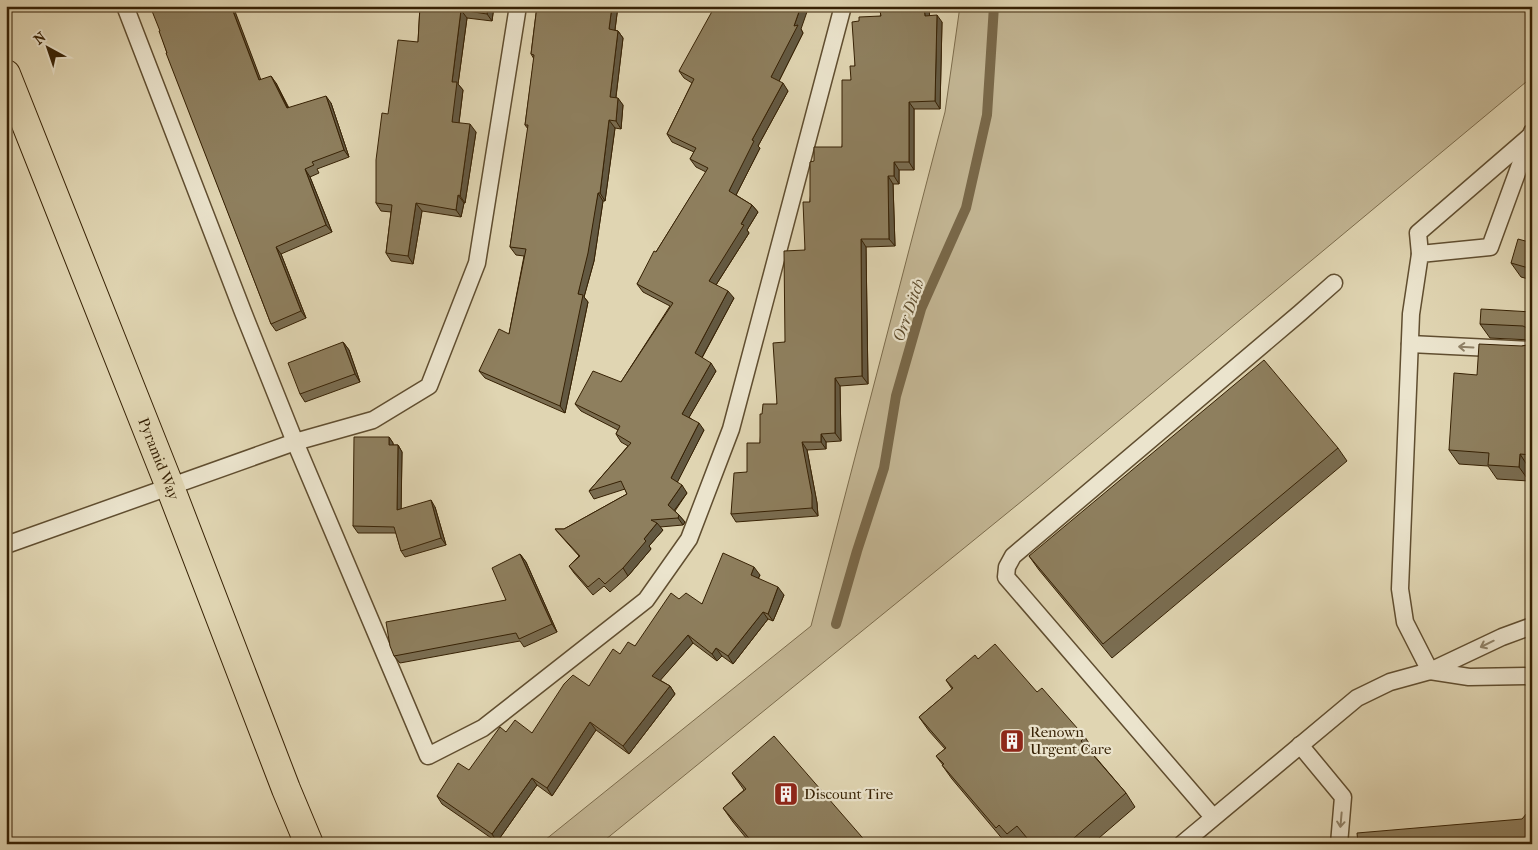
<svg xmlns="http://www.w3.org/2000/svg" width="1538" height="850" font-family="'IM FELL French Canon',serif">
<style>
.green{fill:#c3b694;stroke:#7c6c4c}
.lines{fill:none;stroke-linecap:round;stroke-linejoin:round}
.stream{stroke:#796849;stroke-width:10}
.service-casing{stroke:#604e30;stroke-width:19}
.primary-casing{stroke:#362104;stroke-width:30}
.service{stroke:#ebe4cd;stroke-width:16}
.primary{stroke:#e0d5b2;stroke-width:28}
.wall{fill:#7a6d51;stroke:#362104}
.shaded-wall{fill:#635942;stroke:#362104}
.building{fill:#8e7f5e;stroke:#362104}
.oneway{stroke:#908268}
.labels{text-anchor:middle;stroke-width:4.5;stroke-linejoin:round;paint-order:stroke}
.street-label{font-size:15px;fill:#362104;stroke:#ebe4cd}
.poi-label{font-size:15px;fill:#362104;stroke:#ebe4cd;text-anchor:start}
.water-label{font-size:16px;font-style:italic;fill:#5d4b2c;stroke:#ebe4cd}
</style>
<rect width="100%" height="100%" fill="#e0d5b2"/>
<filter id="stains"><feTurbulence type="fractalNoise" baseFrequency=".004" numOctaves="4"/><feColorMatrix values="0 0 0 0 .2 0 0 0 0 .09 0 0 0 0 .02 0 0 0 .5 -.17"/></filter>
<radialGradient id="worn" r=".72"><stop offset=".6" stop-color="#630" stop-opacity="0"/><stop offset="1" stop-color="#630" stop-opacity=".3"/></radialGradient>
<!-- green -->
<path class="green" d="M960,6H1532V77L1038,488L600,844H540L811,626L945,112Z"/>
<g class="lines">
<!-- stream -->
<path class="stream" d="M836,624L857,551L884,468L896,396L921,309L966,208L987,115L994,6"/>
<defs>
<g id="service">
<path d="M125,6L243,312L295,442L428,756L483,728L646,600L689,539L731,429L843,6"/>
<path d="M1420,254L1418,233L1529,137"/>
<path d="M1410,344L1532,350"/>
<path d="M6,545L295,442L373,420L429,386L477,263L518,6"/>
<path d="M1430,671L1405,622L1400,589L1411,314L1420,254L1490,247L1532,132"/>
<path d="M1430,671L1469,677L1532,676"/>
<path d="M1300,745L1343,797L1339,844"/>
<path d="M1213,817L1006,577L1007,567L1013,556L1300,313L1334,283"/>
<path d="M1182,844L1357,698L1390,682L1430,671L1502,637L1532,626"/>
</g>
<g id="primary">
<path id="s1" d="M6,74L170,487L286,789L309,844"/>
</g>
</defs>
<!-- service casing -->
<use href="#service" class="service-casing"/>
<!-- primary casing -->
<use href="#primary" class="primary-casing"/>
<!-- service -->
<use href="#service" class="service"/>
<!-- primary -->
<use href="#primary" class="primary"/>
</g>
<!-- wall -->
<g class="wall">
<path d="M420,6H494L492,21L467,18L458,84L463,90L459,123L476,132L465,203H464L461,217L422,211L413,264L391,261L386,253L391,212L381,211L376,203L418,42Z"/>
<path d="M537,6H618L615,30L618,31L623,38L616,97L623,105L621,129L615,128L605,201H603L594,261L584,297L588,302L565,413L485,378L479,371L509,334L524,256L516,255L510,247L528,129L525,125L534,59L531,54Z"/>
<path d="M879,6H929V15L942,22L940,109H914V170H899V184H893L895,246L866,247L868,384L840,386L841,441L826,442V449L807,450L817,503L818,516L736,522L731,514L747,472L760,443L762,414L777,404L785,342L805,250L814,161L842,147L851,80L855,66L859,21L881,16Z"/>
<path d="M801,29L803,33L779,81L788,91L758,146L760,148L736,195L752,205L758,212L747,230L749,233L716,285L734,298L702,358L716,371L689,417L704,430L677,482L687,493L675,511L685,522L683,525L660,527L663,530L649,546L651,549L628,576L610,592L604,586L593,595L574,573L569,566L579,556L561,536L555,529H564L627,494L625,489L594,499L589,491L628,446L621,442L616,434L618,430L581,411L575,404L621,382L670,306L643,292L637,284L656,252L706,172L696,167L690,159L694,152L672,142L667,134L692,83L684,78L679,71Z"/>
<path d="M160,31L261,80L276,83L289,108L331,103L349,157L317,169L319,173L310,177L332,232L281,254L306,318L276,331L271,324L167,53Z"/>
<path d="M1532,231V280L1521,277L1511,263L1529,242Z"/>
<path d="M1532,312V468H1529V481L1497,479L1488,466L1459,464L1449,450L1477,375L1522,346L1527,345L1531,340L1490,338L1480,324Z"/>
<path d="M343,342L349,350L360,382L305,402L300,394Z"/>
<path d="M389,437L393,443V445H398L402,452L401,509L435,507L446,545L405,557L401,551L396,533H358L353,526Z"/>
<path d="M1338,448L1347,461L1112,658L1039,570L1029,556Z"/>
<path d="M520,554L526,562L557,632L524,647L520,641L400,663L394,656L506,600Z"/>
<path d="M760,575L758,579L784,595L773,621L768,619L733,664L722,656L717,661L693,643L660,680L670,686L675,694L629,754L596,730L552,796L537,785L497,842L442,804L437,796L469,770L506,732L532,733L589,686L620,654L635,646L679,599L702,604Z"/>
<path d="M978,659L1037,692L1085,737L1094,751L1092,753L1126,793L1135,807L1092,844H1030L1026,839L1021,844H1013L1009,839L1005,842L952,779L942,765H943L936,756L945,749L929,731L919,717L952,689L946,680Z"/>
<path d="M732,773L868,844H751L733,822L723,808L744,790Z"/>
</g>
<!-- shaded-wall -->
<g class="shaded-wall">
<path d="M231,6H233L264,88L259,80Z"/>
<path d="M488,6H494L492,21L487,14Z"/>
<path d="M612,6H618L614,37L609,29Z"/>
<path d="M801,6H809L801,29L803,33L777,85L771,77L794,26Z"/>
<path d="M924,6H929L930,23L925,16Z"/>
<path d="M461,10L467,18L458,84L463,90L458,130L452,122V82Z"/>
<path d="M937,15L942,22L940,109L935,101Z"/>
<path d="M618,31L623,38L615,104L610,97Z"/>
<path d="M271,76L276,83L292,116L287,108Z"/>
<path d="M783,83L788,91L758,146L760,148L734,199L729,191L752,140Z"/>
<path d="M326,96L331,103L349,157L344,150Z"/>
<path d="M618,98L623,105L621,129L616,121Z"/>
<path d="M909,102L914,109V170L909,162Z"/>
<path d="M609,120L615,128L605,201L600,193Z"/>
<path d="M470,124L476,132L465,203L460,196Z"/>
<path d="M894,162L899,170V184L894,176Z"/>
<path d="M305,169L310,177L332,232L326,225Z"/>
<path d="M888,176L893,184L895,246L889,239Z"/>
<path d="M598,193L603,201L594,261L584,297L588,302L565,413L560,406L578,294Z"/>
<path d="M458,195L464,203L461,217L456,210Z"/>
<path d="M416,203L422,211L413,264L408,256Z"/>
<path d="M752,205L758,212L747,230L749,233L714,288L709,281Z"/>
<path d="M861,239L866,247L868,384L862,376Z"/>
<path d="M276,247L281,254L306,318L301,311Z"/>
<path d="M728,291L734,298L700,361L695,353Z"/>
<path d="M343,342L349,350L360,382L355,374Z"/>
<path d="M711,363L716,371L687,421L682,414Z"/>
<path d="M835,378L840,386L841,441L835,433Z"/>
<path d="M699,423L704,430L676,485L671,478Z"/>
<path d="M821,434L826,442V449L821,442Z"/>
<path d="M389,437L393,443V452L389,445Z"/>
<path d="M802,442L807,450L817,503L818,516L812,508Z"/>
<path d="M398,445L402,452L401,517L397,510Z"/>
<path d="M1520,454L1529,468V481L1519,467Z"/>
<path d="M682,485L687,493L673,512L668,505Z"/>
<path d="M431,500L435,507L446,545L441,538Z"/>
<path d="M679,515L685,522L683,525L678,518Z"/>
<path d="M657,523L663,530L649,546L651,549L628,576L623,568L644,539Z"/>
<path d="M520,554L526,562L557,632L552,624Z"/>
<path d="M754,567L760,575L756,583L751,575Z"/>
<path d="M778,587L784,595L773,621L768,614Z"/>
<path d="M763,612L768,619L733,664L728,656Z"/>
<path d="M688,635L693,643L658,683L652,676Z"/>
<path d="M716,648L722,656L717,661L712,654Z"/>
<path d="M670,686L675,694L629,754L623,746Z"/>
<path d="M590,722L596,730L552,796L547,788Z"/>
<path d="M532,778L537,785L497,842L492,834Z"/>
</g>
<!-- building -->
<g class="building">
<path d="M150,6H231L259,80L271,76L287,108L326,96L344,150L312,162L314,165L305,169L326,225L276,247L301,311L271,324L166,53H167L159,31H160Z"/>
<path d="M420,6H488L487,14L461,10L452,82H457L452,122L470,124L460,196L458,195L456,210L416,203L408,256L386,253L392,205L376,203V160L382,113L388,114L398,40L418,42Z"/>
<path d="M537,6H612L609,29L618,31L610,97L618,98L616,121L609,120L600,193H598L588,253L578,294L583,295L560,406L479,371L499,329L509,334L526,249L510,247L528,125H525L534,55L531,54Z"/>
<path d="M715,6H801L794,26L798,25L771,77L783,83L752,140L754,141L729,191L752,205L741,224L744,225L709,281L728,291L695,353L711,363L682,414L699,423L671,478L682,485L668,505L679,515L678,518L651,520L657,523L644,539L646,541L623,568L605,584L599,578L588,587L569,566L580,556L555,529H564L627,494L621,481L589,491L631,443L616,434L620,426L575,404L593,371L621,382L673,303L637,284L654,251L656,252L708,168L690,159L696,148L667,134L694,79L679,71Z"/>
<path d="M879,6H924L925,16L937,15L935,101L909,102V162H894V176H888L889,239H861L862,376L835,378V433L821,434V442H802L812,495V508L731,514L734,473L747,472V443H760V414H762L763,404H777L773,343L785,342L784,251L805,250L803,202H810V162L814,161V147H842V80H851L850,66H855L852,22L859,21V17L881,16Z"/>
<path d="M1532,231V269L1511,263L1518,239L1529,242Z"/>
<path d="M1481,309L1532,312V335L1531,331L1527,328L1523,326L1480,324Z"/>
<path d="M1532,339V455L1520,454L1519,467L1488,465L1489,453L1449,450L1454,373L1477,375L1479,344L1522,346L1527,345L1531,341Z"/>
<path d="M343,342L355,374L300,394L288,363Z"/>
<path d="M1264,360L1338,448L1103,644L1029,556Z"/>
<path d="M354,437H389V445H398L397,510L431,500L441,538L401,551L394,527L353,526Z"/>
<path d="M723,553L754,567L751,575L778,587L768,614L763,612L728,656L716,648L712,654L688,635L652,676L670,686L623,746L590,722L547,788L532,778L492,834L437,796L458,763L469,770L500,727L506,732L515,720L532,733L564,684L573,675L589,686L613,649L620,654L628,642L635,646L671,593L679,599L686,593L702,604Z"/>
<path d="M520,554L552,624L519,639L516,633L394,656L390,646L386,622L506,600L492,568Z"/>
<path d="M995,644L1037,692L1042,688L1085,737L1081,741L1126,793L1067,844H1032L1017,826L1007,834L999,825L996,828L942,765L944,764L936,756L946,748L919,717L953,688L946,680L975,655L978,659Z"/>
<path d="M774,736L868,844H754L723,808L746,789L732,773Z"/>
<path d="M1532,807V844H1358L1357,833L1522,819Z"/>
</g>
<!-- one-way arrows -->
<defs><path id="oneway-shaft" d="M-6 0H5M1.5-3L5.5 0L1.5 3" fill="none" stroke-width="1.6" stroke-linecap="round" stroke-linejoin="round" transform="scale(1.25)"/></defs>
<g class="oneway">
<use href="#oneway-shaft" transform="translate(1466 347) rotate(-177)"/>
<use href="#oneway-shaft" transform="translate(1487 644) rotate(154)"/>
<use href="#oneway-shaft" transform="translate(1341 820) rotate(95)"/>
</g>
<!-- icons -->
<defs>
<symbol id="building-square" viewBox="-11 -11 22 22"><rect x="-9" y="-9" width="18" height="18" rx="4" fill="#8f2418" stroke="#ebe4cd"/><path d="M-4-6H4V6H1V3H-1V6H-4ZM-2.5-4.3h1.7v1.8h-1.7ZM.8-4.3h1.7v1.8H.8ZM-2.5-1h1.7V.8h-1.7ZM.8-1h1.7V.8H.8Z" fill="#fff"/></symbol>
</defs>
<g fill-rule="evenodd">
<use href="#building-square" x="998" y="727" width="28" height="28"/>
<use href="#building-square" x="772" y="780" width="28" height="28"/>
</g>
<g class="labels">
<!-- street labels -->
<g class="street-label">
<text dy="5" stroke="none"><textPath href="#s1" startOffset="414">Pyramid Way</textPath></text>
</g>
<!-- poi labels -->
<g class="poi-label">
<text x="1030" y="737">Renown<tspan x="1030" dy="17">Urgent Care</tspan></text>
<text x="804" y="799">Discount Tire</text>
</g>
<!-- water labels -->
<g class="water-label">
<text transform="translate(908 310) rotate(-71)" y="6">Orr Ditch</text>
</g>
</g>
<!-- margin -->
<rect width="1538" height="850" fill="none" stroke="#e0d5b2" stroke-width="25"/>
<rect x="8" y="8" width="1523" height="835" fill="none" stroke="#362104" stroke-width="2.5"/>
<rect x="12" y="12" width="1513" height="825" fill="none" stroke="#362104"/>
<!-- north arrow -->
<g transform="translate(48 48) rotate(320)" stroke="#ebe4cd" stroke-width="4" paint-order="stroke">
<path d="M0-4L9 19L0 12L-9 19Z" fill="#362104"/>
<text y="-8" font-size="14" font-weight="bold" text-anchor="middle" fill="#362104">N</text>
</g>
<rect width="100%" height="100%" filter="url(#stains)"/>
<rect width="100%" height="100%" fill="url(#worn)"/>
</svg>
